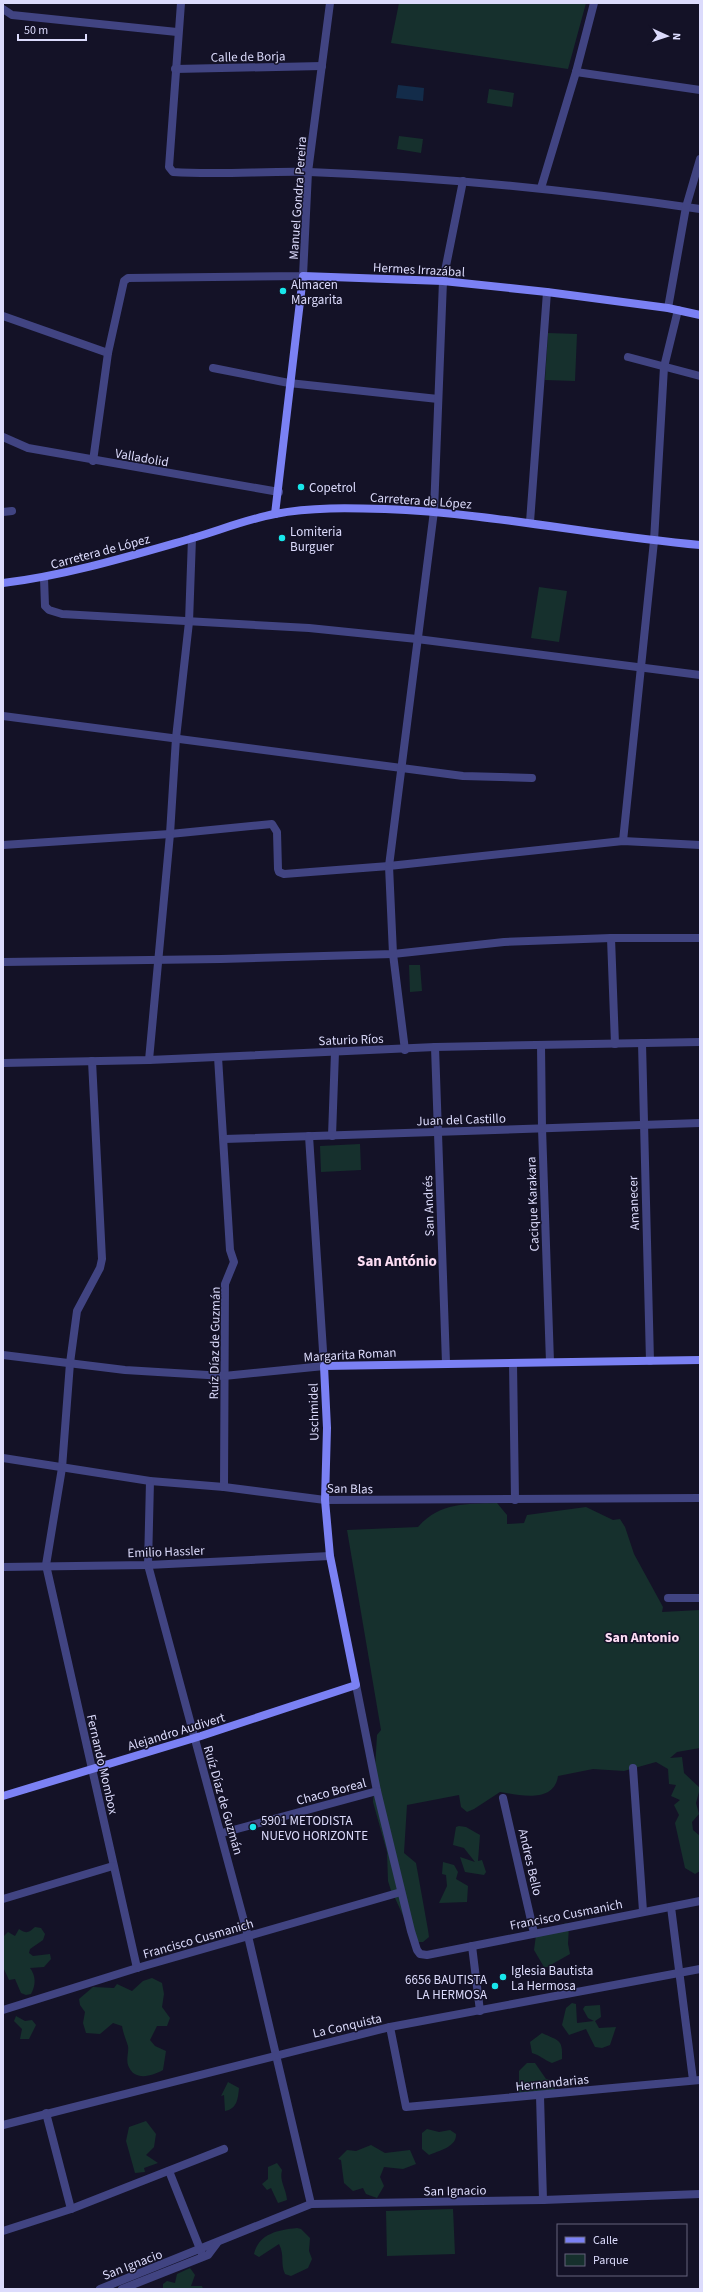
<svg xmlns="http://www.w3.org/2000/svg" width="703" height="2292" font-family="'Source Sans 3',sans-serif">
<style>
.green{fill:#16302d}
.water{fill:#132c4a}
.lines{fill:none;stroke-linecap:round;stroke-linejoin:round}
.street{stroke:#414482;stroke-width:8}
.secondary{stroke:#7b81f4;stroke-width:8}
.poi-dot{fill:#18e7eb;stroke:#141227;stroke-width:1.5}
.labels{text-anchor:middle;stroke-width:3;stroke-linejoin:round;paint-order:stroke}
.street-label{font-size:13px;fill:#dcdbfc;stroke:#141227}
.poi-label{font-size:13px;fill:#dcdbfc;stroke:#141227;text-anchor:start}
.neighbourhood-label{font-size:14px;font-weight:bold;fill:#fcddf3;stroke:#141227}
.quarter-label{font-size:15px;font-weight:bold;fill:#fcddf3;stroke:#141227}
</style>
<rect width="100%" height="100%" fill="#141227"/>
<!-- green -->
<g class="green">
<path d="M399,3H586L568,69L391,43Z"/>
<path d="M489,89L514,93L512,107L487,103Z"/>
<path d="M399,136L423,139L421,153L397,149Z"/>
<path d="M548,333L577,334L575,381L545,380Z"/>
<path d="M539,587L567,591L559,642L531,638Z"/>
<path d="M409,965H420L422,991L410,992Z"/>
<path d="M360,1144L361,1170L321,1172L320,1146Z"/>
<path d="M497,1503L507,1515V1524L524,1523L527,1515L586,1507L613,1520L620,1519L625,1527L634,1554L663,1607L662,1612L700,1610V1748L677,1752L670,1758L682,1757L684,1773L700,1788L696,1803L699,1814L692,1822L693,1830L700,1836V1871L695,1874L685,1868L675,1823L679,1815L674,1805L680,1800L671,1796L676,1785L669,1784L668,1769L656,1762L624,1771L593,1769L558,1776C554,1804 519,1795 500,1792L474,1809L467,1812L461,1807L459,1795L407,1805L404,1853L416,1863L428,1930L429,1937L423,1942H415L395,1898L393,1897L388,1881L387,1852L373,1802L377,1735L381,1730L347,1530L418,1527C440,1502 466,1504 497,1503Z"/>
<path d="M459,1826L466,1827L480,1835L478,1861L482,1860L486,1872L484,1875L465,1872L460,1857L475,1862L464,1848L453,1845L456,1827Z"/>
<path d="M443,1862L454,1865L458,1872L456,1879L468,1886L467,1902L439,1903L447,1886L446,1875L442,1874Z"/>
<path d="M566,1923L569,1925L568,1944L570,1954L547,1967H544L534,1950L536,1935Z"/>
<path d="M35,1927L41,1928L45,1934L43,1940L30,1949L29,1953L33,1956L50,1954L51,1959L44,1967L30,1968C36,1976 36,1985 31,1994L26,1995L21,1993L15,1979L9,1980L3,1967L4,1936L8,1932L15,1936L19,1929C27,1934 28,1933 35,1927Z"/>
<path d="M152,1978L162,1983L164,1994L162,2007L170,2018L167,2026H157L150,2040L155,2046L166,2051L163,2070C152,2076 134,2082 128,2065C126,2059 129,2052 128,2046C126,2039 123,2033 122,2026L113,2023L100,2034L86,2033L83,2023L85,2012L80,2005L79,1999L93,1987L114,1988L117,1984L132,1991L143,1981Z"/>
<path d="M572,2003L576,2004L577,2023L594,2021L588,2018L583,2009L585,2006L600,2005L601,2017L595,2021L599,2028L616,2027L610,2045L602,2048L595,2047L586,2029L569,2035L562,2025L566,2008Z"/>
<path d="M16,2016L25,2021L32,2020L36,2025L29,2039H20L22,2029L14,2021Z"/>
<path d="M542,2033C559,2041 563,2039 562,2059L552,2063C544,2060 540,2055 532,2053L530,2042Z"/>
<path d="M527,2063H535L546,2079L556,2081L554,2093L519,2094V2071Z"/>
<path d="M228,2082L239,2088C238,2099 237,2109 225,2111L224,2095L221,2096Z"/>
<path d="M146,2121L156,2134L154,2147L146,2155L158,2163L144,2168L145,2172L135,2173L126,2141L129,2127Z"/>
<path d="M427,2129L439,2132L450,2130L456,2134C457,2147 438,2151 429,2155L422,2149V2133Z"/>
<path d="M371,2145L385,2153L410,2150L416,2164L403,2169L384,2167L380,2177L384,2186L377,2198L366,2194L363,2188L353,2191L344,2183L341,2160L338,2159L347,2150L356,2151Z"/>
<path d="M277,2163L282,2170C279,2181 286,2188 287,2200L278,2203L271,2188L267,2190L262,2184L268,2179V2167Z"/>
<path d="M453,2209L455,2254L387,2256L386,2211Z"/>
<path d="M297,2228L301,2229L310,2238L309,2251L312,2259L308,2268L291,2276L285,2274C280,2263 285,2256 279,2244L259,2257L254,2254C259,2233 279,2230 297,2228Z"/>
<path d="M190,2268L195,2275L191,2286H202L203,2289H163V2284L167,2281L175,2283L177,2274Z"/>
</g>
<!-- water -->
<path class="water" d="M398,85L424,88L423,101L396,98Z"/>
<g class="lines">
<!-- street -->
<g class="street">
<path d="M181,3L169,167L173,172C218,175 264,171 309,172C440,177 570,190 700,209"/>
<path d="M3,9L12,15L177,32"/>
<path d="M175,69L322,66"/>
<path d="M576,72L700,90"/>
<path d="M541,188L576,72L594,3"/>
<path d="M668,308L686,207L700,159"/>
<path d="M3,316L108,353"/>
<path d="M628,357L700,376"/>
<path d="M213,368L289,383L438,399"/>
<path d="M3,437L28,448L279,492"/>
<path d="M93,461L108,353L124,281L128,278L303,276L308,172L330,3"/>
<path d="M3,512L12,511"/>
<path d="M530,522L547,292"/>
<path d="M44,578L45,606L49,610L62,614L309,628L417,639L700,675"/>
<path d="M3,716L463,776L532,778"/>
<path d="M623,841L654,541L664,367L678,310"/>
<path d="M3,845L170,834L272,824L277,832L278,869L279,872L284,874L389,866L623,841L700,845"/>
<path d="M611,938L615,1044"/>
<path d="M3,962L221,959L393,954L504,942L611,938H700"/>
<path d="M642,1043L650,1361"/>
<path d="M541,1045L542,1128L550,1362"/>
<path d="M435,1047L446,1363"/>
<path d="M405,1050L393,954L389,866L434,511L443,281L463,181"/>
<path d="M218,1057L230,1250L234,1262L225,1284L224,1487"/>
<path d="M149,1060L170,834L176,738L189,622L192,538"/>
<path d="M92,1061L102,1259L100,1268L77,1311L70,1363L62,1468L46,1565L137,1968"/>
<path d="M3,1063L149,1060L435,1047L700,1042"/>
<path d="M332,1136L335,1052"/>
<path d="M224,1139L700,1123"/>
<path d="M3,1355L125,1370L224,1376L324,1366L309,1136"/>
<path d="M513,1363L515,1500"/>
<path d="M3,1458L150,1481L224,1487L325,1500L700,1498"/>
<path d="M150,1481L148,1565L248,1936L311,2204"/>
<path d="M3,1567L148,1565L330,1556"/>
<path d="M668,1598H700"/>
<path d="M356,1685L377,1791L411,1931L417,1950L420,1954L427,1955L700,1901"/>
<path d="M633,1768L643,1911"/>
<path d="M503,1798L534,1933"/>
<path d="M222,1833L377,1791"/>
<path d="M3,1899L113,1866"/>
<path d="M671,1907L693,2080"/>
<path d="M472,1946L480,2011"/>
<path d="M3,2010L137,1968L401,1892"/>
<path d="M390,2027L406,2107L700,2080"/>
<path d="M540,2096L543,2200"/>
<path d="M46,2113L71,2209"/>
<path d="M3,2125L390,2027L700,1969"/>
<path d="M169,2171L202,2254"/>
<path d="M3,2231L71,2209L224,2149"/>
<path d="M100,2289L311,2204L543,2200L700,2194"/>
<path d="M122,2289L208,2255L217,2243"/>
</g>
<!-- secondary -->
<g class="secondary">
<path d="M275,514L303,276L443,281L547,292L668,308L700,315"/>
<path d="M3,583C68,575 130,556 193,538C220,530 248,519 275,514C311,507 349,508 385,509C491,513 595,536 700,545"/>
<path d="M3,1796L201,1736L356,1685L330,1556L325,1500L327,1428L324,1366L700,1360"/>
</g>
</g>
<!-- markers -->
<g class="poi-dot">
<circle cx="283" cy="291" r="4"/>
<circle cx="301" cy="487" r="4"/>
<circle cx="282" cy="538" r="4"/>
<circle cx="253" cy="1827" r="4"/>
<circle cx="503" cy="1977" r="4"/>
<circle cx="495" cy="1986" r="4"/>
</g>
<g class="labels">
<!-- street labels -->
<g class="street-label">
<text transform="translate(248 56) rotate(-1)" y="5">Calle de Borja</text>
<text transform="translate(297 198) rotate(-86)" y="5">Manuel Gondra Pereira</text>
<text transform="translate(419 269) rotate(3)" y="5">Hermes Irrazábal</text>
<text transform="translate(142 457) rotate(10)" y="5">Valladolid</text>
<text transform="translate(421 500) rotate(4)" y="5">Carretera de López</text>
<text transform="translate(100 551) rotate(-15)" y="5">Carretera de López</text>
<text transform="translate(351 1039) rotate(-2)" y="5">Saturio Ríos</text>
<text transform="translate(461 1119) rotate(-2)" y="5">Juan del Castillo</text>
<text transform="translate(633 1203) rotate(-92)" y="5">Amanecer</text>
<text transform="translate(532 1204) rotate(-92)" y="5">Cacique Karakara</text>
<text transform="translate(428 1206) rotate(-92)" y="5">San Andrés</text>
<text transform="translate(214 1343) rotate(-89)" y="5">Ruíz Díaz de Guzmán</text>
<text transform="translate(350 1354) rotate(-3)" y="5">Margarita Roman</text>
<text transform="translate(313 1412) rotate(-91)" y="5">Uschmidel</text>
<text transform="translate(350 1488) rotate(1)" y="5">San Blas</text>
<text transform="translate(166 1551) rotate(-2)" y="5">Emilio Hassler</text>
<text transform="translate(176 1731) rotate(-17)" y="5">Alejandro Audivert</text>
<text transform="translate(103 1764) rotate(77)" y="5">Fernando Mombox</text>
<text transform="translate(331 1791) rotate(-15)" y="5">Chaco Boreal</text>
<text transform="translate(224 1800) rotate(74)" y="5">Ruíz Díaz de Guzmán</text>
<text transform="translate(531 1862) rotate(77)" y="5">Andres Bello</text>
<text transform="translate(566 1914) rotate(-11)" y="5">Francisco Cusmanich</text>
<text transform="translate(198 1938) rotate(-16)" y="5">Francisco Cusmanich</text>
<text transform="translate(347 2025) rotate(-13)" y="5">La Conquista</text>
<text transform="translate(552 2082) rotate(-6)" y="5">Hernandarias</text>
<text transform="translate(455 2190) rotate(-1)" y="5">San Ignacio</text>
<text transform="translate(132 2264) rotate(-21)" y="5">San Ignacio</text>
</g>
<!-- poi labels -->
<g class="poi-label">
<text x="291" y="289">Almacen<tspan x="291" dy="15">Margarita</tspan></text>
<text x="309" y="492">Copetrol</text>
<text x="290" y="536">Lomiteria<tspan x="290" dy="15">Burguer</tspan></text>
<text x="261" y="1825">5901 METODISTA<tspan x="261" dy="15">NUEVO HORIZONTE</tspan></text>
<text x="511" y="1975">Iglesia Bautista<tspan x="511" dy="15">La Hermosa</tspan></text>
<text x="487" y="1984" text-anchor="end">6656 BAUTISTA<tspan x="487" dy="15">LA HERMOSA</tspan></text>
</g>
<!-- neighbourhood labels -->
<g class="neighbourhood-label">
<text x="642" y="1642">San Antonio</text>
</g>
<!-- quarter labels -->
<g class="quarter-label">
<text x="397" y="1266">San António</text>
</g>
</g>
<!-- border -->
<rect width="703" height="2292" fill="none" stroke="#dcdbfc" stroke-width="8"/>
<!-- legend -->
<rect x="557" y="2224" width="130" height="52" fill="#141227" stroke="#64627c"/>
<rect x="565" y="2237" width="20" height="6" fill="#7b81f4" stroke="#64627c"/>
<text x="593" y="2244" font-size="12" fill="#dcdbfc">Calle</text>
<rect x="565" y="2254" width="20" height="12" fill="#16302d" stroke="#64627c"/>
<text x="593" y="2264" font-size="12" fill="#dcdbfc">Parque</text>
<!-- north arrow -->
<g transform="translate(667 36) rotate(93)" stroke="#141227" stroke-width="3" paint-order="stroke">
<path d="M0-3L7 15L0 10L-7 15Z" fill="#dcdbfc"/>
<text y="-6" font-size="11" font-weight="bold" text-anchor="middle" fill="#dcdbfc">N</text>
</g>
<!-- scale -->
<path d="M18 34v6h68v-6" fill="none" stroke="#dcdbfc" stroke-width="2"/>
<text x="24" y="34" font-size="12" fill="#dcdbfc" stroke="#141227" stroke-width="3" paint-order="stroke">50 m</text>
</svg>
